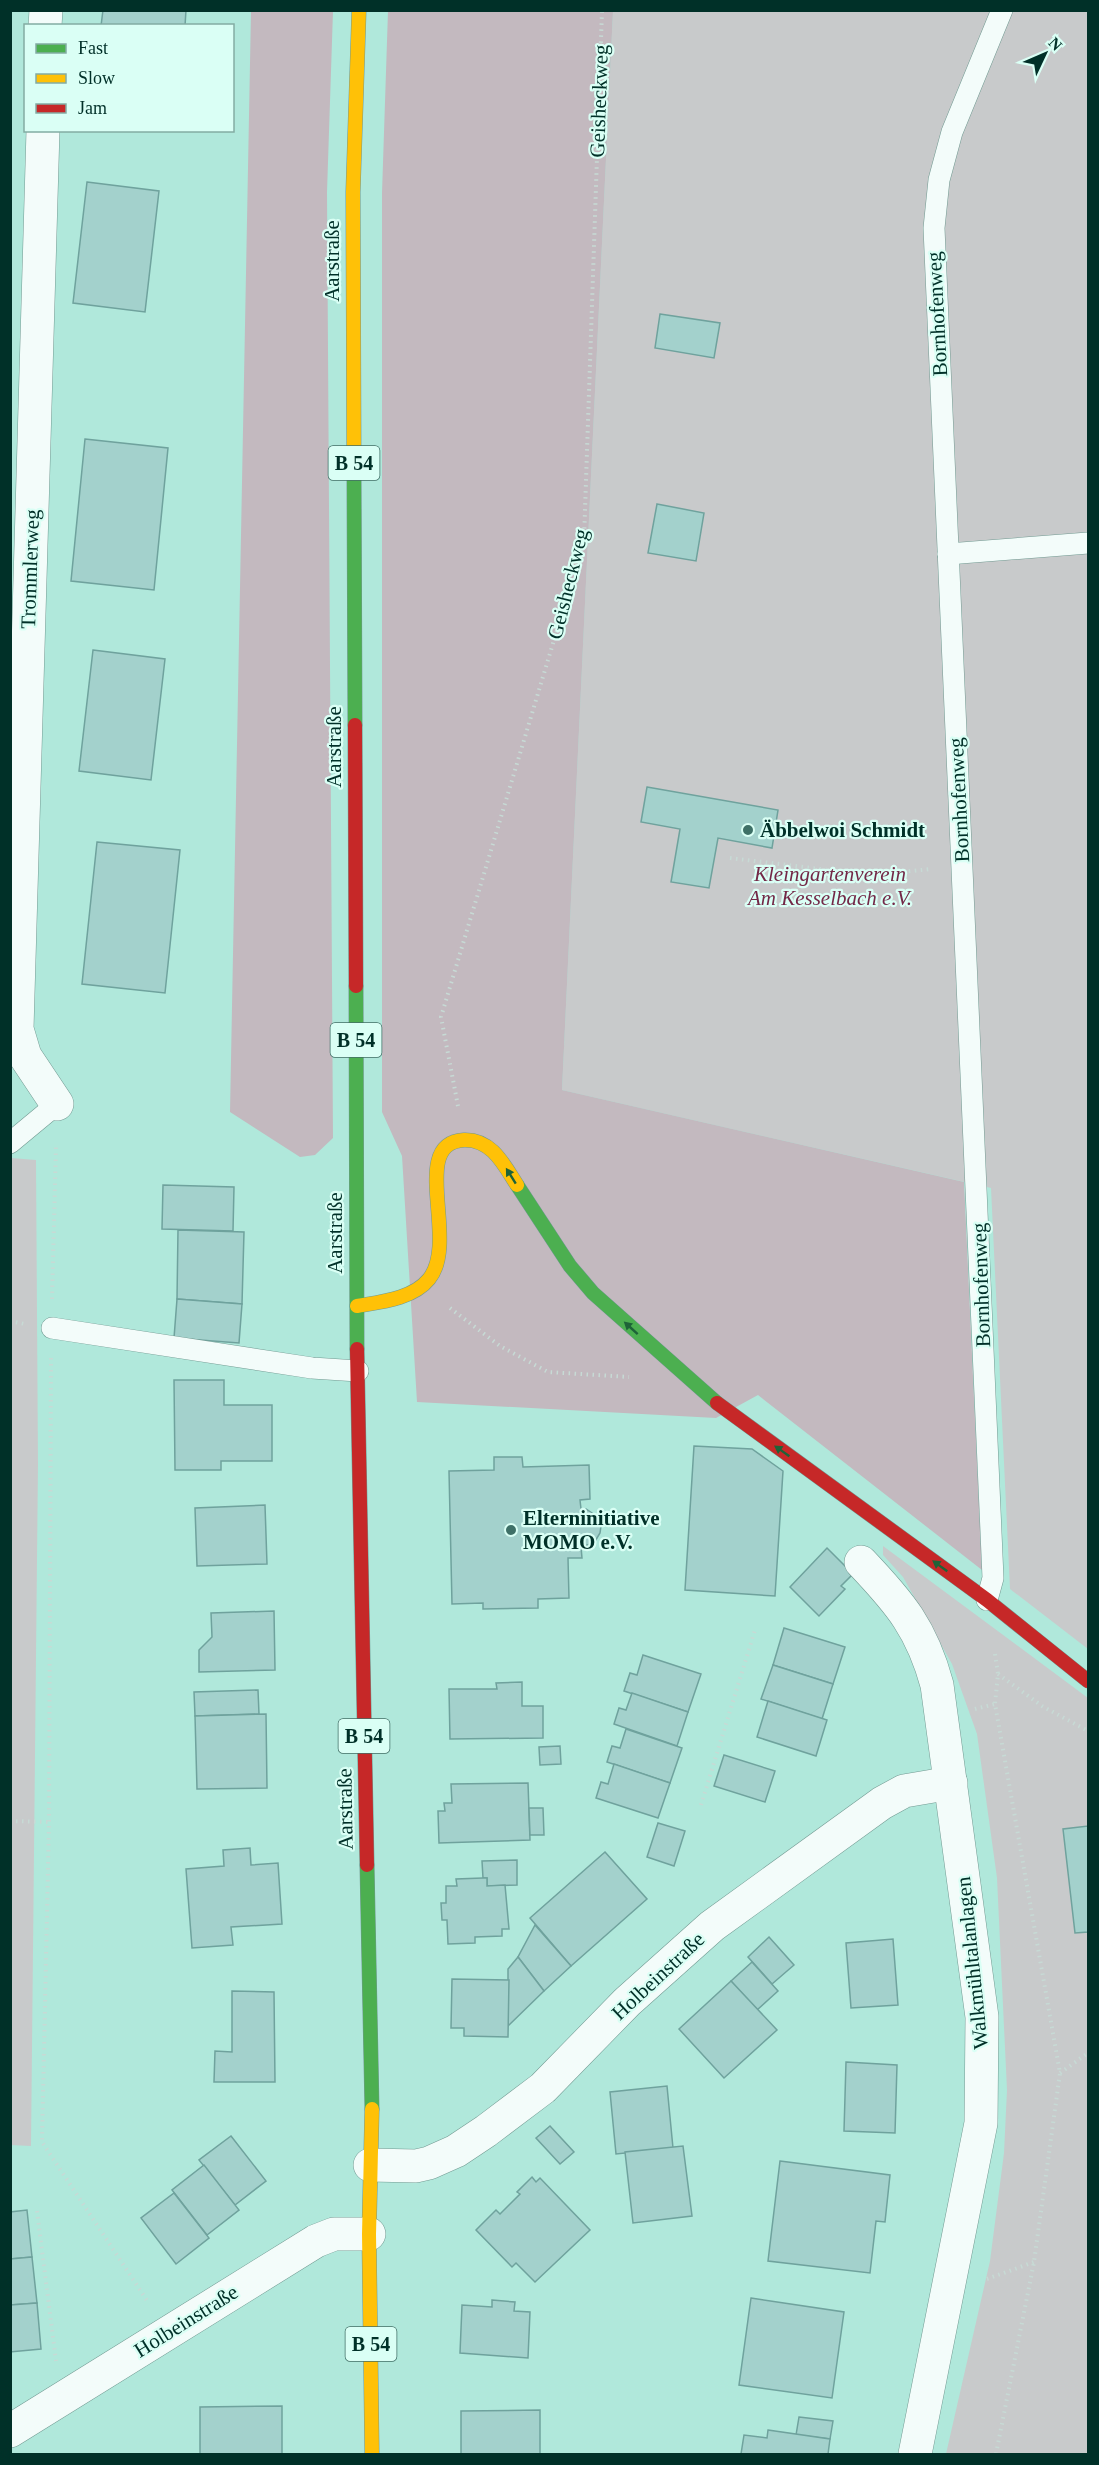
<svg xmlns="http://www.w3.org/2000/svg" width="1099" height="2465" font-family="'Times New Roman',serif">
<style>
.green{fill:#c8cacb}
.forest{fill:#c3b9bf}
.building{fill:#a3d1cc;stroke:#6fa29d;stroke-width:1.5}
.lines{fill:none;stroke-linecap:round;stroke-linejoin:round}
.lane-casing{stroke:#729a92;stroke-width:22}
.street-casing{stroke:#729a92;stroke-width:34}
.fast-casing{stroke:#729a92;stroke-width:15}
.slow-casing{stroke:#729a92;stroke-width:15}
.jam-casing{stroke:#729a92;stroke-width:15}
.path{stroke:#c7dad5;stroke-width:4;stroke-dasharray:1.5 4.5;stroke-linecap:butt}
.lane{stroke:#f3fcfa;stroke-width:21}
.street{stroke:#f3fcfa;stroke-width:33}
.fast{stroke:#4caf50;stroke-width:14}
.slow{stroke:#ffc107;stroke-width:14}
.jam{stroke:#c62828;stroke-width:14}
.oneway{fill:#1e6338}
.poi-dot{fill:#3e7067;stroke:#dafff5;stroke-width:2}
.labels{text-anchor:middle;stroke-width:4.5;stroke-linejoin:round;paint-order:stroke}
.shield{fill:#dafff5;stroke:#416e66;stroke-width:1.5}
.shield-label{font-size:20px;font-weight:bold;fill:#003028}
.street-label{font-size:21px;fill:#003028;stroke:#dafff5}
.poi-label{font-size:21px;font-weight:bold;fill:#003028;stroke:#dafff5;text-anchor:start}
.park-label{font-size:21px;font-style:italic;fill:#732847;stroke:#dafff5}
</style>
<rect width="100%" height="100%" fill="#b0e8db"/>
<!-- green -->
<g class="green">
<path d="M613,11H1088V1649L1010,1589L991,1188L562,1090Z"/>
<path d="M11,1158L36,1160L38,1463L31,2146L10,2145Z"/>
<path d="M883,1546L1088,1698V2454H946L990,2261L1004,2153L1007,2090L997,1878L977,1734L952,1664L903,1577L883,1555Z"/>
</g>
<!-- forest -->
<g class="forest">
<path d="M251,11H333L327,192L333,1138L315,1155L300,1157L230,1112Z"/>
<path d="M388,11H613L562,1090L964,1182L982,1570L758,1395L716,1418L417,1402L402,1156L382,1112V193Z"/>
</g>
<!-- building -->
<g class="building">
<path d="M103,10H186L185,26H101Z"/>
<path d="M87,182L159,191L145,312L73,303Z"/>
<path d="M660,314L720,323L714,358L655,348Z"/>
<path d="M85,439L168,448L154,590L71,581Z"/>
<path d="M657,504L704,513L696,561L648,553Z"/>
<path d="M93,650L165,659L151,780L79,771Z"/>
<path d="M647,787L778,810L772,848L718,838L709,888L671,882L680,829L641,822Z"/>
<path d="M97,842L180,850L165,993L82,984Z"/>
<path d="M163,1185L234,1187L233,1231L162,1229Z"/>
<path d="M178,1230L244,1232L242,1304L177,1299Z"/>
<path d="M177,1299L242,1304L239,1343L174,1338Z"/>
<path d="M174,1380H224V1405H272V1461H221V1470H175Z"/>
<path d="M694,1446L752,1449L783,1471L775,1596L685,1590Z"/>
<path d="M494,1457H522L523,1467L589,1465L590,1499L580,1500L581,1509H586L595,1515L601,1526L600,1533L594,1543L581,1547L582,1558H568L569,1598L538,1599V1608L483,1609V1603L452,1604L449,1471L494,1470Z"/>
<path d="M265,1505L267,1564L197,1566L195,1508Z"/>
<path d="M827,1548L853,1574L841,1586L845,1589L819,1616L790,1587Z"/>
<path d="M274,1611L275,1670L199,1672V1650L212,1637L211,1613Z"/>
<path d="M784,1628L845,1647L833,1684L773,1665Z"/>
<path d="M643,1655L701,1674L688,1712L624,1691L630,1673L637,1675Z"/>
<path d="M773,1665L833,1684L822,1719L761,1699Z"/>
<path d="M522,1682V1706H543V1738L450,1739L449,1689H497L496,1683Z"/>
<path d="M258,1690L259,1714L195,1716L194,1692Z"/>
<path d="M632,1693L688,1712L677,1746L614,1724L619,1708L626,1710Z"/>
<path d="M768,1701L827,1720L816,1756L757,1737Z"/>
<path d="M266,1714L267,1788L197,1789L195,1716Z"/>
<path d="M626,1729L682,1748L670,1783L607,1762L612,1746L620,1748Z"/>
<path d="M560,1746L561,1764L540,1765L539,1747Z"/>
<path d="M724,1755L775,1771L765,1802L714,1786Z"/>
<path d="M614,1764L670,1783L658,1818L596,1798L601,1782L608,1784Z"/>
<path d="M528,1783L530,1840L439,1843L438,1811H445L444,1803H452L451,1784Z"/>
<path d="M529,1808H543L544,1835H530Z"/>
<path d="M658,1823L685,1831L674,1866L647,1857Z"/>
<path d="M1088,1826V1932L1075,1933L1063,1829Z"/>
<path d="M250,1848L251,1865L278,1863L282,1924L231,1927L233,1945L192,1948L186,1869L224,1866L223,1850Z"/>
<path d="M605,1852L647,1899L571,1966L530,1918Z"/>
<path d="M517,1860V1885L487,1886V1878H483L482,1861Z"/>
<path d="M483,1878H487V1886L505,1885L509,1929H502V1936L475,1937V1943L448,1944L447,1920H442L441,1903H446V1886H457L456,1879Z"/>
<path d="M535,1925L571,1966L544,1991L518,1957Z"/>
<path d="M769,1937L794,1965L772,1984L748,1957Z"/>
<path d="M893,1939L898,2005L851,2008L846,1943Z"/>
<path d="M518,1957L544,1991L508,2026V1969Z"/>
<path d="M752,1962L778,1991L757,2010L731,1981Z"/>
<path d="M452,1979L509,1980L508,2037L464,2036V2028H451Z"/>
<path d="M731,1981L777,2030L724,2078L679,2029Z"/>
<path d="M232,1991L274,1992L275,2082H214L215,2051L232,2052Z"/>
<path d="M846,2062L897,2065L895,2133L844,2131Z"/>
<path d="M667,2086L673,2148L616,2154L610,2092Z"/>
<path d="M550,2126L574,2152L560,2164L536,2138Z"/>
<path d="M231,2136L266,2181L235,2205L199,2160Z"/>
<path d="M683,2146L692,2216L633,2223L625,2152Z"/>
<path d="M780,2161L890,2175L885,2222L876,2221L870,2273L768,2261Z"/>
<path d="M204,2165L239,2210L207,2235L172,2190Z"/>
<path d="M532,2177L536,2182L540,2178L590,2230L535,2282L516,2263L512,2267L476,2230L496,2210L500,2214L520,2194L517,2192Z"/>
<path d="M174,2193L209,2238L176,2264L141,2218Z"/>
<path d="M27,2210L32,2257L10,2259V2212Z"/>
<path d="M32,2257L37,2303L10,2305V2259Z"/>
<path d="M751,2298L844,2312L832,2398L739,2385Z"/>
<path d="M492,2300L515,2302L514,2311L530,2312L528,2358L460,2353L462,2305L492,2307Z"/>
<path d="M37,2303L41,2349L10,2352V2305Z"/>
<path d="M282,2406V2454H200V2407Z"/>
<path d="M540,2410V2454H461V2411Z"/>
<path d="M799,2417L833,2421L830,2439L796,2435Z"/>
<path d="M768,2430L830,2439L828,2454H741L744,2435L767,2438Z"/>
</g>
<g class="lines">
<defs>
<g id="lane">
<path d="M948,554L1088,543"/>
<path d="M10,1143L57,1104"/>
<path d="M52,1328L312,1368L358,1371"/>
<path d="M987,1600L993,1578L934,228L939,180L952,132L1002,10"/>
</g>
<g id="street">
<path d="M45,26L46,10"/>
<path d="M43,130L17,1029L25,1056L57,1104"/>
<path d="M861,1562C900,1603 922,1629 937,1685L982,2017L981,2123L915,2454"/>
<path d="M370,2165L416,2166L429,2163L456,2151L486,2131L543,2088L627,2002L712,1926L882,1803L904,1791L951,1783"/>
<path d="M10,2431L316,2241L334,2234H369"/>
</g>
<g id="fast">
<path d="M354,472L355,725"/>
<path d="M356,986L357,1349"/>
<path d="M517,1185L570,1266L593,1293L717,1403"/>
<path d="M367,1865L372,2109"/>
</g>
<g id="slow">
<path d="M354,472L353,192L359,10"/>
<path d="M357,1306C380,1302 413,1299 429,1279C460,1241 408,1143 464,1140C492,1139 504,1165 517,1185"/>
<path d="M372,2454L369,2234L372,2109"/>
</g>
<g id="jam">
<path d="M355,725L356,986"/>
<path d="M357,1349L367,1865"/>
<path d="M717,1403L987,1600L1088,1681"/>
</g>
</defs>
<!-- lane casing -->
<use href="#lane" class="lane-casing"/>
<!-- street casing -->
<use href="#street" class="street-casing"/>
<!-- fast casing -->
<use href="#fast" class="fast-casing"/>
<!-- slow casing -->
<use href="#slow" class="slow-casing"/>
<!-- jam casing -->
<use href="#jam" class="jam-casing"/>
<!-- path -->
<g class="path">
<path d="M730,858L869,875L932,869"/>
<path d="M458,1106L441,1017L584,540L602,10"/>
<path d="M52,1299L56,1145"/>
<path d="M450,1308L500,1346L548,1372L629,1377"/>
<path d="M10,1321L25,1324"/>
<path d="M51,1358L49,1822L42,2142L148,2302"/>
<path d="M995,1654L998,1674L995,1704L1060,2073L1034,2262L996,2454"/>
<path d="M998,1674L1042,1706L1088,1731"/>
<path d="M975,1709L995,1704"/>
<path d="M701,1805L755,1630"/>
<path d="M10,1821L49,1822"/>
<path d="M1060,2073L1088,2053"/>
<path d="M37,2211L56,2361"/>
<path d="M987,2279L1034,2262"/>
</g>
<!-- lane -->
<use href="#lane" class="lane"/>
<!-- street -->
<use href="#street" class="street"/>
<!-- fast -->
<use href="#fast" class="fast"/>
<!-- slow -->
<use href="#slow" class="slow"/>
<!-- jam -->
<use href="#jam" class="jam"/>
</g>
<!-- one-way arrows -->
<defs><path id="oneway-solid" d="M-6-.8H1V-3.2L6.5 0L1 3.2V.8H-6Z" transform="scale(1.5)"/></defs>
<g class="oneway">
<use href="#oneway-solid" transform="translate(511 1176) rotate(-122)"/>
<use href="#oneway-solid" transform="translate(631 1328) rotate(-138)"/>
<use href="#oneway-solid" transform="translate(782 1451) rotate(-145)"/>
<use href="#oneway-solid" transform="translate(940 1566) rotate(-144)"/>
</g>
<!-- markers -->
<g class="poi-dot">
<circle cx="748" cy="830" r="6"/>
<circle cx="511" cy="1530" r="6"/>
</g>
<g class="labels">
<!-- shield labels -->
<g class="shield">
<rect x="328.5" y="446" width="51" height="34" rx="4.5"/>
<rect x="330.5" y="1023" width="51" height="34" rx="4.5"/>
<rect x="338.5" y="1719" width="51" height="34" rx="4.5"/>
<rect x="345.5" y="2327" width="51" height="34" rx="4.5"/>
</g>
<g class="shield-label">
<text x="354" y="470">B 54</text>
<text x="356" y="1047">B 54</text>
<text x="364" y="1743">B 54</text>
<text x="371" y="2351">B 54</text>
</g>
<!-- street labels -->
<g class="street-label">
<text transform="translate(599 101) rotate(-88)" y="7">Geisheckweg</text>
<text transform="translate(332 261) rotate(-90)" y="7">Aarstraße</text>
<text transform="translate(937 314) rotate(-93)" y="7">Bornhofenweg</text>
<text transform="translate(30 569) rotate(-88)" y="7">Trommlerweg</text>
<text transform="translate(568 584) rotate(-76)" y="7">Geisheckweg</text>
<text transform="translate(334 747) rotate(-90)" y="7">Aarstraße</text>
<text transform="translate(959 800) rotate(-93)" y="7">Bornhofenweg</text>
<text transform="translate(335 1233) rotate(-90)" y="7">Aarstraße</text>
<text transform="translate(981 1285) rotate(-92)" y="7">Bornhofenweg</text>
<text transform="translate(345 1809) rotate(-91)" y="7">Aarstraße</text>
<text transform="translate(972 1963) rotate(-96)" y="7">Walkmühltalanlagen</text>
<text transform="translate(658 1976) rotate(-43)" y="7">Holbeinstraße</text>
<text transform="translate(186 2321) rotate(-32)" y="7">Holbeinstraße</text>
</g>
<!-- poi labels -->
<g class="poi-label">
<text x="760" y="837">Äbbelwoi Schmidt</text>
<text x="523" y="1525">Elterninitiative<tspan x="523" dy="24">MOMO e.V.</tspan></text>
</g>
<!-- park labels -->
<g class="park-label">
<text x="830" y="881">Kleingartenverein<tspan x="830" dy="24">Am Kesselbach e.V.</tspan></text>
</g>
</g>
<!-- border -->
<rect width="1099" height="2465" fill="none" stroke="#003028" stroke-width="24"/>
<!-- legend -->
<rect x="24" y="24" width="210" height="108" fill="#dafff5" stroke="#83aca3" stroke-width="1.5"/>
<rect x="36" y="44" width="30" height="9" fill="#4caf50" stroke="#83aca3" stroke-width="1.5"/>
<text x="78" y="54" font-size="18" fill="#003028">Fast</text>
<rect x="36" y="74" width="30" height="9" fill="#ffc107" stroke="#83aca3" stroke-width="1.5"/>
<text x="78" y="84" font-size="18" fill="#003028">Slow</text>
<rect x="36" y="104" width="30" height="9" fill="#c62828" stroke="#83aca3" stroke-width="1.5"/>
<text x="78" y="114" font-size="18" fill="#003028">Jam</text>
<!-- north arrow -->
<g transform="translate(1045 54) rotate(46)" stroke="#dafff5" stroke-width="4.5" paint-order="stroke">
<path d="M0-4.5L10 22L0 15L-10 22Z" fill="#003028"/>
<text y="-9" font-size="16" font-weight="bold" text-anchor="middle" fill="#003028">N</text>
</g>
</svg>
